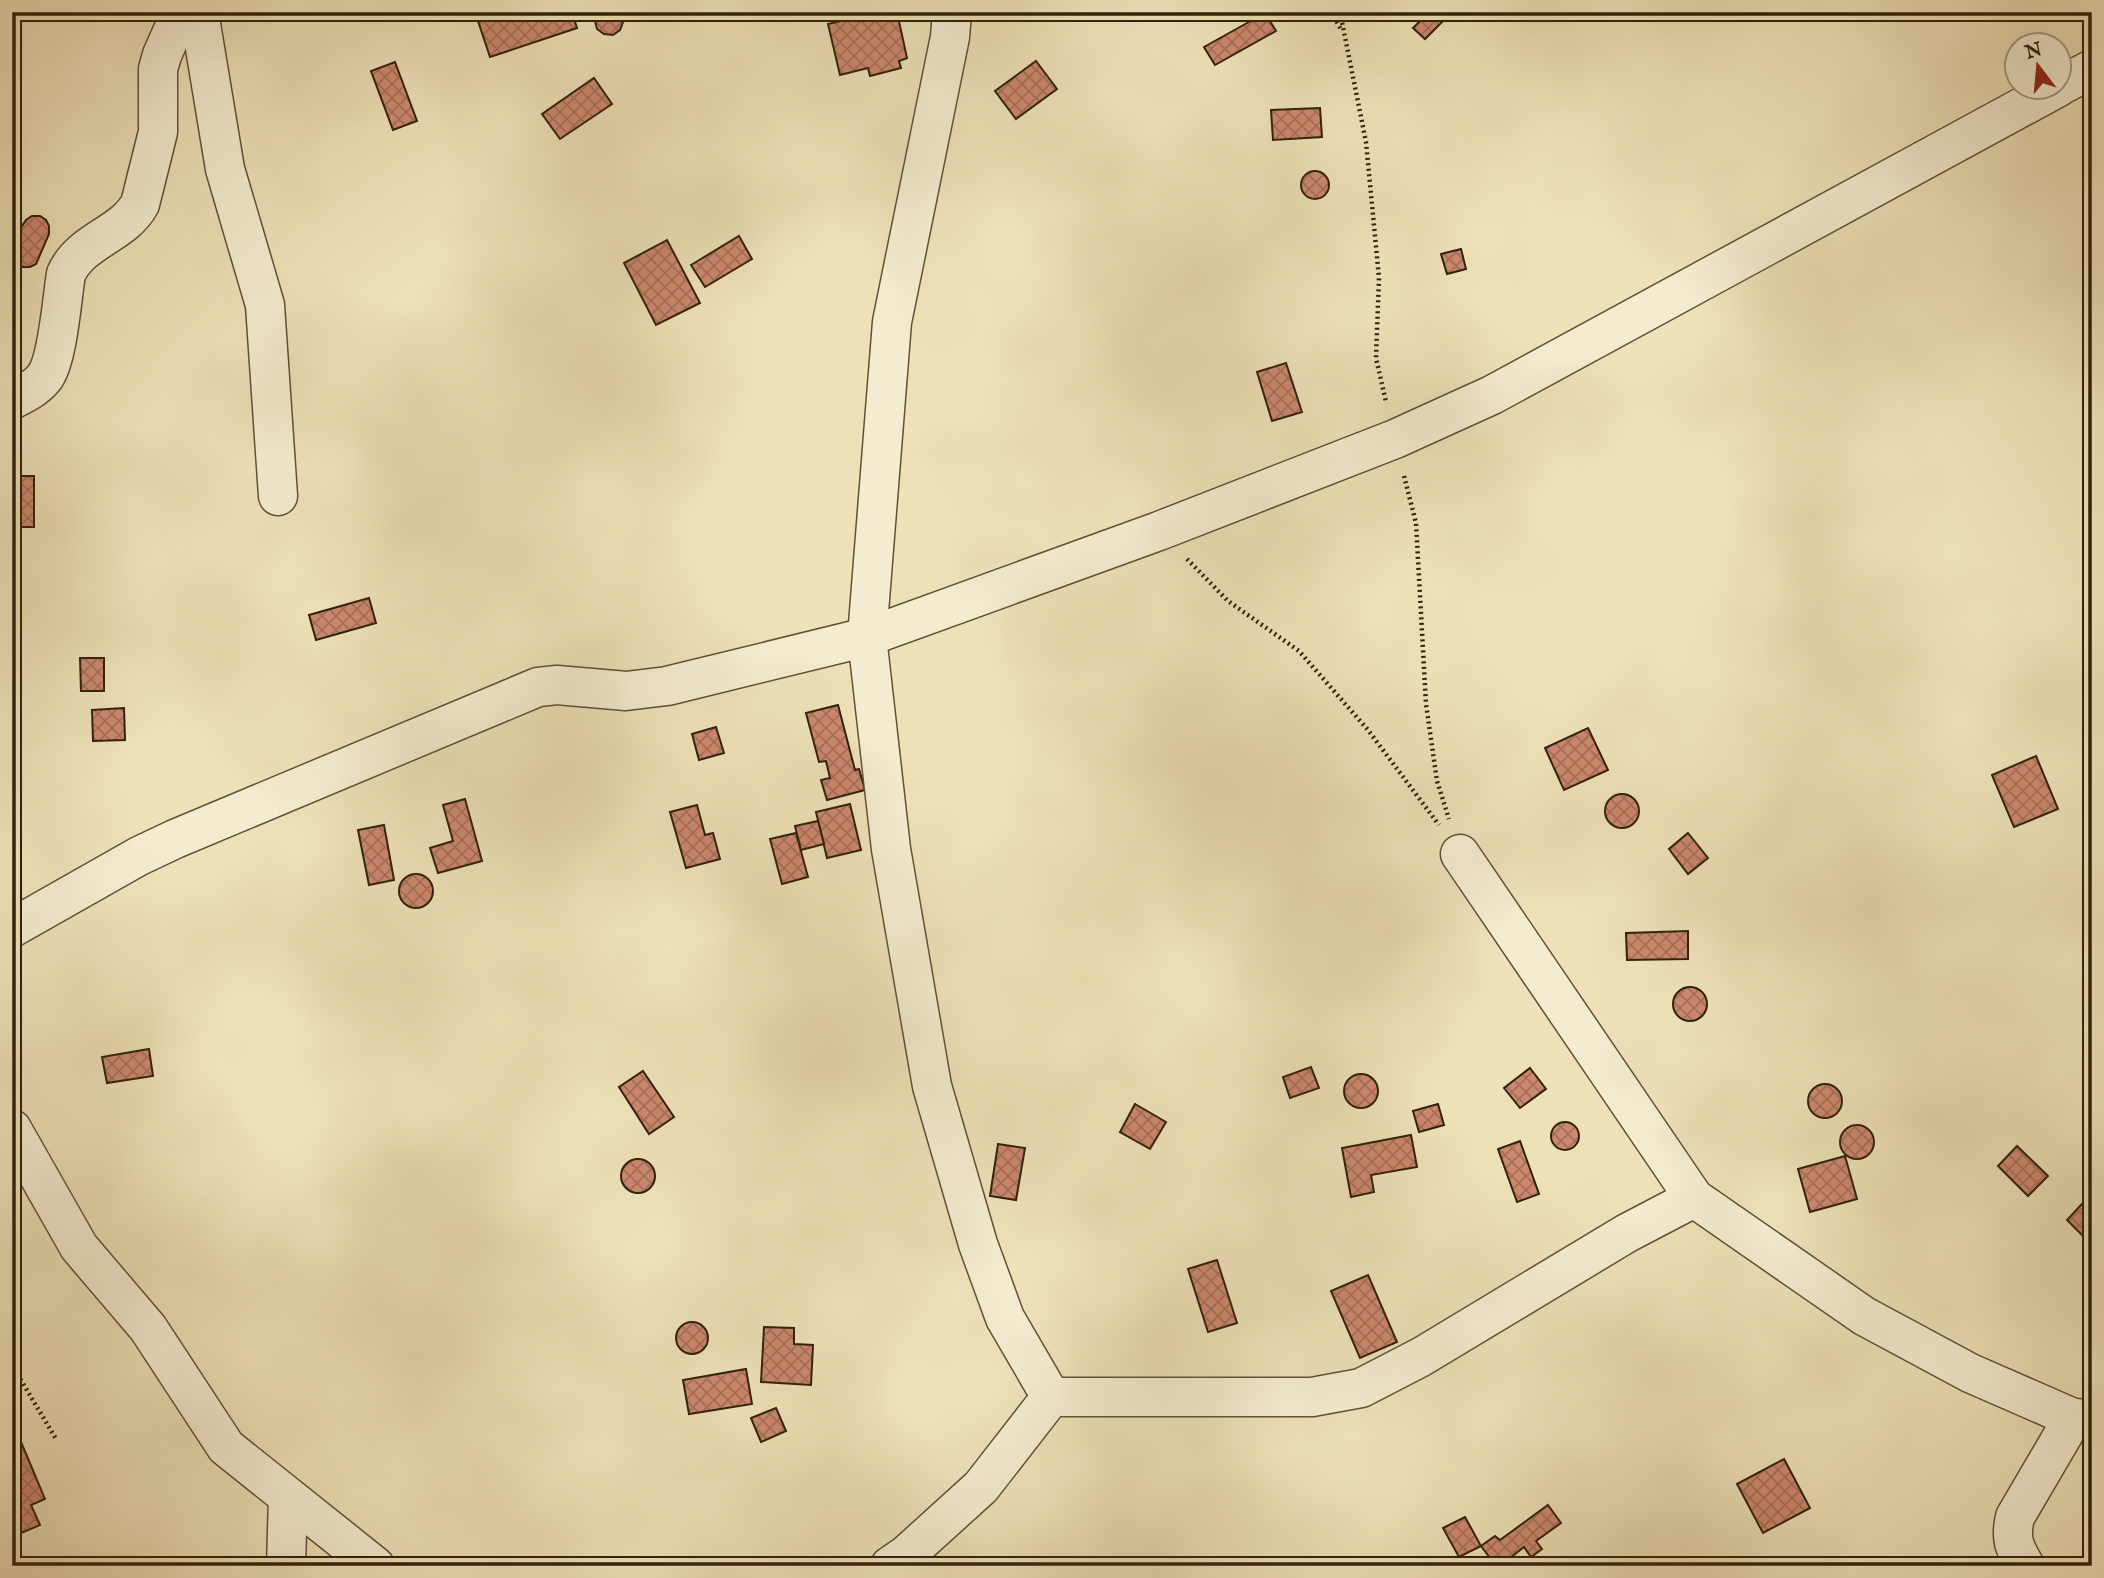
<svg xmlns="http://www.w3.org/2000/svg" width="2104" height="1578" font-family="'IM FELL English',serif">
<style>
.building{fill:url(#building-cross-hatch);stroke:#30210b;stroke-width:2}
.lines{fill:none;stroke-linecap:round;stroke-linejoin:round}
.minor-casing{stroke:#605136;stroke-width:41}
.path{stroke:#30210b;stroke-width:4.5;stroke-dasharray:2 3.5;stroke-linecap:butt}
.minor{stroke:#f4ecd1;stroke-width:38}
</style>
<defs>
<pattern id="building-cross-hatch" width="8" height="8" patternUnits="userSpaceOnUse" patternTransform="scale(1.75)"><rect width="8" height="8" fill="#cc886e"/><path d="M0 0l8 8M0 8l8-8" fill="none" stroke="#a66f59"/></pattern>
</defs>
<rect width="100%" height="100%" fill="#eee1b8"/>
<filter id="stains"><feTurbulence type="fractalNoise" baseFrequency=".00286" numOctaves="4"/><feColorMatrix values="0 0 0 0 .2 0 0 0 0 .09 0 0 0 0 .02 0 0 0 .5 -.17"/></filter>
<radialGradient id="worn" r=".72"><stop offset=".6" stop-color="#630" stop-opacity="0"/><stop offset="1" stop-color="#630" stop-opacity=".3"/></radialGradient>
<!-- building -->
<g class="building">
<path d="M475,12H572L577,28L490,57Z"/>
<path d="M620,12L623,22L620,30L613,35L604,34L597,29L595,21L598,13Z"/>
<path d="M879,12H897L907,58L899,61L901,68L870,76L868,68L840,75L828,24Z"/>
<path d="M1429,12H1434L1443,21L1425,39L1413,28Z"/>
<path d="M1265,13L1276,31L1215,65L1204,47Z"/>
<path d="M1036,61L1057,89L1016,119L995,91Z"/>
<path d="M395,62L417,121L393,130L371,71Z"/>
<path d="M594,78L612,104L560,139L542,114Z"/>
<path d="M1320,108L1322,137L1273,140L1271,110Z"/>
<circle cx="1315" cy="185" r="14"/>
<path d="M32,216H40L46,220L49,226V234L36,264L30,267H23L17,264L13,259L12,251L22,226L26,220Z"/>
<path d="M739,236L752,259L705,287L691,265Z"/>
<path d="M667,240L700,303L656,325L624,263Z"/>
<path d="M1461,249L1466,269L1447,274L1441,254Z"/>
<path d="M1286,363L1302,412L1272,421L1257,372Z"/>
<rect x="12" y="476" width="22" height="51"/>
<path d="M369,598L376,623L316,640L309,615Z"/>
<path d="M80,658H104V691H81Z"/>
<path d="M838,705L855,770L859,769L865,790L827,800L821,780L830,778L826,761L819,762L806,713Z"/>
<path d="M124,708L125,740L93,741L92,710Z"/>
<path d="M716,727L724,753L699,760L692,734Z"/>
<path d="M1588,728L1608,770L1564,790L1545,748Z"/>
<path d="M2036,756L2058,809L2014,827L1992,775Z"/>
<circle cx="1622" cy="811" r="17"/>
<path d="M465,799L482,861L438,873L430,848L453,841L443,805Z"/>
<path d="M850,804L861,850L827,858L816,812Z"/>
<path d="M697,805L705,835L713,833L720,859L686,868L670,812Z"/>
<path d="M818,821L824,844L801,850L795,826Z"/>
<path d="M384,825L394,880L369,885L358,830Z"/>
<path d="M796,833L808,877L782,884L770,839Z"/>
<path d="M1688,833L1708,858L1688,874L1669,849Z"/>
<circle cx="416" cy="891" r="17"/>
<path d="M1688,931V959L1627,960L1626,933Z"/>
<circle cx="1690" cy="1004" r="17"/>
<path d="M149,1049L153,1076L107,1083L102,1057Z"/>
<path d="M1311,1067L1319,1088L1290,1098L1283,1077Z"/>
<path d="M1530,1068L1546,1089L1520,1108L1504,1088Z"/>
<path d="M643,1071L674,1117L649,1134L619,1087Z"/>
<circle cx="1361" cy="1091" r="17"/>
<circle cx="1825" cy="1101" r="17"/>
<path d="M1135,1104L1166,1122L1150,1149L1120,1132Z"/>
<path d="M1438,1104L1444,1125L1419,1132L1413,1111Z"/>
<circle cx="1565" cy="1136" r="14"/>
<circle cx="1857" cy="1142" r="17"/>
<path d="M1411,1135L1417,1167L1371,1175L1374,1192L1351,1197L1342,1148Z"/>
<path d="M1520,1141L1539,1194L1517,1202L1498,1149Z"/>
<path d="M998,1144L1025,1148L1016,1200L990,1196Z"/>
<path d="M2017,1146L2048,1176L2028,1196L1998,1166Z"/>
<path d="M1845,1156L1857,1199L1810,1212L1798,1169Z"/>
<circle cx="638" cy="1176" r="17"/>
<path d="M2092,1193V1235L2087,1240L2067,1220Z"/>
<path d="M1217,1260L1237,1323L1208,1332L1188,1269Z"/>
<path d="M1368,1275L1397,1342L1360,1358L1331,1291Z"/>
<circle cx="692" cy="1338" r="16"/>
<path d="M764,1327L794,1328V1344L813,1345L811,1385L761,1382Z"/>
<path d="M746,1369L752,1404L689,1414L683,1380Z"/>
<path d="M776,1408L786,1431L761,1442L751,1418Z"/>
<path d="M21,1442L45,1499L31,1505L40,1525L12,1537V1446Z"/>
<path d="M1784,1459L1810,1508L1763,1533L1737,1484Z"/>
<path d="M1548,1505L1561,1523L1536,1541L1542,1549L1531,1557L1524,1547L1500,1566H1496L1481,1546L1495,1536L1500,1540Z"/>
<path d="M1465,1517L1481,1546L1459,1557L1443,1528Z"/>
<path d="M56,1558L60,1566H38Z"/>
</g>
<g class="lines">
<defs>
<g id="minor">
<path d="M199,12L225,169L265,305L278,496"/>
<path d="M952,12L950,37L892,322L867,637L891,849L932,1086L978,1244L1005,1318L1051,1397"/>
<path d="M2058,87L2092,69"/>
<path d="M12,400C24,394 36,388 44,378C58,361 62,297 66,274C81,240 123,235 140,204L158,132V69L162,55L181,12"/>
<path d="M1460,854L1694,1198"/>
<path d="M12,928L139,856L175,839L538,687L557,685L626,691L667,686L867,637L1159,531L1395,439L1492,395L2057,88"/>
<path d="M12,1129L79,1247L148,1328L226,1447L375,1566"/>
<path d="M286,1566L288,1497"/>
<path d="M890,1566L906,1555L981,1487L1051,1397H1312L1361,1388L1421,1357L1627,1233L1694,1198L1864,1316L1970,1373L2073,1418L2092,1419"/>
<path d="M2025,1566C2014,1547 2010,1539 2015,1517L2073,1418"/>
</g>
</defs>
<!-- minor casing -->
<use href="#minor" class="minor-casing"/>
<!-- path -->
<g class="path">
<path d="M1331,12L1342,31"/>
<path d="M1340,12L1366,142L1379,278L1376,358L1386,402"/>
<path d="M1404,476L1416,523L1426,704L1437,781L1449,819"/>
<path d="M1187,559L1228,601L1299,651L1368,730L1439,825"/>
<path d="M12,1365L56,1439"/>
</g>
<!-- minor -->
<use href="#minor" class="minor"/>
</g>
<!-- margin -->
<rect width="2104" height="1578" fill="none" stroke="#eee1b8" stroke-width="42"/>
<rect x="14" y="14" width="2076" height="1550" fill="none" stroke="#30210b" stroke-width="3.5"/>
<rect x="21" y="21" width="2062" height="1536" fill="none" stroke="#30210b" stroke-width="2"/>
<!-- north arrow -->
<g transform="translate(2038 66) rotate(344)"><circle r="33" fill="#f4ecd1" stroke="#a69b82" stroke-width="2"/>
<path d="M0-5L12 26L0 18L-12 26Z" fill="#8f2418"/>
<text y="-10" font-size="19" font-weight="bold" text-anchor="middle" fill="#30210b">N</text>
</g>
<rect width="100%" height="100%" filter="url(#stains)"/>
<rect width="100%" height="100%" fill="url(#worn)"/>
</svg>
